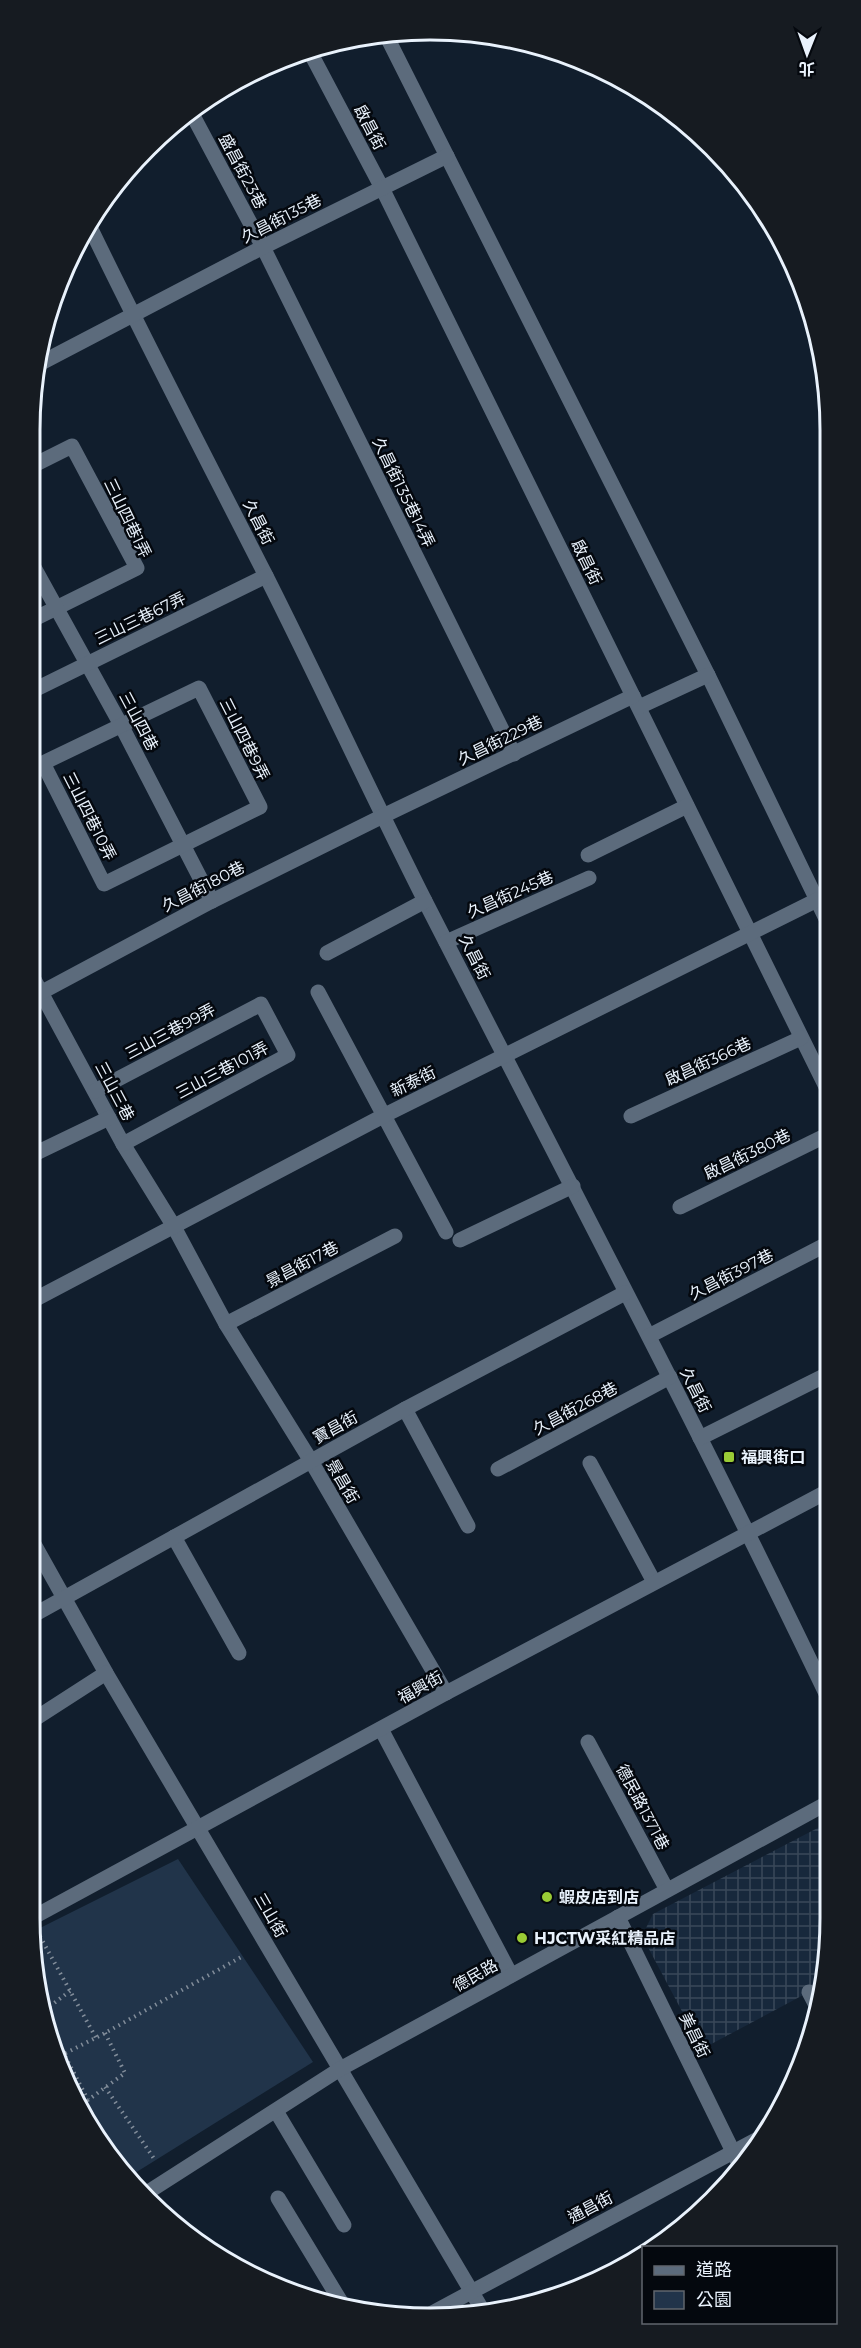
<svg xmlns="http://www.w3.org/2000/svg" width="861" height="2348" font-family="Montserrat,'Noto Sans TC',sans-serif">
<style>
.industrial{fill:url(#industrial-grid)}
.park{fill:#21344a}
.lines{fill:none;stroke-linecap:round;stroke-linejoin:round}
.path{stroke:#828d9a;stroke-width:4;stroke-dasharray:1.5 4.5;stroke-linecap:butt}
.minor{stroke:#5c6b7c;stroke-width:15}
.poi-dot{fill:#9acb35;stroke:#04080e;stroke-width:2}
.labels{text-anchor:middle;stroke-width:5;stroke-linejoin:round;paint-order:stroke}
.street-label{font-size:16px;fill:#e9f2fc;stroke:#04080e}
.poi-label{font-size:16px;font-weight:bold;fill:#e9f2fc;stroke:#04080e;text-anchor:start}
.rim{fill:none;stroke:#e9f2fc;stroke-width:3}
</style>
<defs>
<pattern id="industrial-grid" width="8" height="8" patternUnits="userSpaceOnUse" patternTransform="scale(1.5)"><rect width="8" height="8" fill="#17283c"/><path d="M0 4h8M4 0v8" fill="none" stroke="#394859"/></pattern>
</defs>
<rect width="100%" height="100%" fill="#111e2d"/>
<!-- industrial -->
<path class="industrial" d="M831,1821V1917L822,1985L702,2049L642,1936L653,1914Z"/>
<!-- park -->
<path class="park" d="M178,1859L313,2062L127,2178L83,2117L51,2047L32,1932Z"/>
<g class="lines">
<!-- path -->
<g class="path">
<path d="M37,1931L96,2038"/>
<path d="M45,2010L70,1991"/>
<path d="M105,2033L125,2073L88,2100L64,2054L105,2033L243,1956"/>
<path d="M105,2087L155,2160"/>
<path d="M84,2118L88,2100"/>
</g>
<!-- minor -->
<g class="minor">
<path d="M385,33L708,675L829,925"/>
<path d="M309,50L382,188L829,1093"/>
<path d="M191,112L263,247L514,754"/>
<path d="M89,225C146,343 206,458 265,574C320,683 371,794 426,903C562,1169 702,1434 831,1704"/>
<path d="M39,364L263,247L447,156"/>
<path d="M30,467L72,446L137,568L30,621"/>
<path d="M30,560L121,725L212,901"/>
<path d="M199,688L260,807L104,884L43,763Z"/>
<path d="M30,692L266,576"/>
<path d="M639,707L708,675"/>
<path d="M588,855L687,806"/>
<path d="M446,942L589,878"/>
<path d="M327,953L425,901"/>
<path d="M30,972L123,1144L173,1225L226,1324L311,1461L446,1693"/>
<path d="M42,992L212,901L383,816L633,696"/>
<path d="M318,992L446,1232"/>
<path d="M95,1091L261,1004L288,1055L123,1144"/>
<path d="M631,1116L801,1038"/>
<path d="M30,1137L38,1152"/>
<path d="M30,1156L109,1118"/>
<path d="M680,1207L829,1134"/>
<path d="M460,1240L573,1186"/>
<path d="M30,1302L385,1115L817,900"/>
<path d="M226,1324L395,1236"/>
<path d="M649,1336L829,1243"/>
<path d="M405,1409L468,1526"/>
<path d="M700,1438L830,1373"/>
<path d="M590,1463L654,1582"/>
<path d="M498,1469L670,1377"/>
<path d="M30,1537L106,1673L483,2311"/>
<path d="M174,1537L239,1653"/>
<path d="M30,1617L405,1409L625,1293"/>
<path d="M30,1722L106,1673"/>
<path d="M381,1729L511,1975"/>
<path d="M588,1742L667,1890"/>
<path d="M618,1917L741,2168"/>
<path d="M30,1919L446,1693L830,1490"/>
<path d="M809,1992L819,2011"/>
<path d="M276,2111L344,2225"/>
<path d="M145,2194L340,2069L831,1801"/>
<path d="M278,2198L344,2307"/>
<path d="M432,2313L765,2135"/>
</g>
</g>
<!-- markers -->
<g class="poi-dot">
<rect x="723" y="1451" width="12" height="12" rx="3"/>
<circle cx="547" cy="1897" r="6"/>
<circle cx="522" cy="1938" r="6"/>
</g>
<g class="labels">
<!-- street labels -->
<g class="street-label">
<text transform="translate(370 127) rotate(62)" y="6">啟昌街</text>
<text transform="translate(243 171) rotate(62)" y="6">盛昌街23巷</text>
<text transform="translate(281 218) rotate(-27)" y="6">久昌街135巷</text>
<text transform="translate(404 492) rotate(64)" y="6">久昌街135巷14弄</text>
<text transform="translate(128 518) rotate(64)" y="6">三山四巷1弄</text>
<text transform="translate(259 522) rotate(63)" y="6">久昌街</text>
<text transform="translate(587 562) rotate(64)" y="6">啟昌街</text>
<text transform="translate(140 618) rotate(-26)" y="6">三山三巷67弄</text>
<text transform="translate(139 721) rotate(62)" y="6">三山四巷</text>
<text transform="translate(245 739) rotate(63)" y="6">三山四巷9弄</text>
<text transform="translate(500 740) rotate(-26)" y="6">久昌街229巷</text>
<text transform="translate(90 816) rotate(63)" y="6">三山四巷10弄</text>
<text transform="translate(203 886) rotate(-27)" y="6">久昌街180巷</text>
<text transform="translate(510 894) rotate(-24)" y="6">久昌街245巷</text>
<text transform="translate(475 957) rotate(63)" y="6">久昌街</text>
<text transform="translate(170 1031) rotate(-28)" y="6">三山三巷99弄</text>
<text transform="translate(708 1061) rotate(-25)" y="6">啟昌街366巷</text>
<text transform="translate(222 1070) rotate(-28)" y="6">三山三巷101弄</text>
<text transform="translate(413 1081) rotate(-26)" y="6">新泰街</text>
<text transform="translate(115 1091) rotate(62)" y="6">三山三巷</text>
<text transform="translate(747 1154) rotate(-26)" y="6">啟昌街380巷</text>
<text transform="translate(302 1264) rotate(-28)" y="6">景昌街17巷</text>
<text transform="translate(731 1274) rotate(-27)" y="6">久昌街397巷</text>
<text transform="translate(696 1390) rotate(63)" y="6">久昌街</text>
<text transform="translate(575 1408) rotate(-28)" y="6">久昌街268巷</text>
<text transform="translate(335 1427) rotate(-29)" y="6">寶昌街</text>
<text transform="translate(343 1481) rotate(60)" y="6">景昌街</text>
<text transform="translate(420 1687) rotate(-29)" y="6">福興街</text>
<text transform="translate(643 1807) rotate(62)" y="6">德民路1371巷</text>
<text transform="translate(271 1915) rotate(60)" y="6">三山街</text>
<text transform="translate(475 1975) rotate(-29)" y="6">德民路</text>
<text transform="translate(695 2035) rotate(64)" y="6">美昌街</text>
<text transform="translate(590 2207) rotate(-28)" y="6">通昌街</text>
</g>
<!-- poi labels -->
<g class="poi-label">
<text x="741" y="1463">福興街口</text>
<text x="559" y="1903">蝦皮店到店</text>
<text x="534" y="1944">HJCTW采紅精品店</text>
</g>
</g>
<!-- crop -->
<path d="M0 0H861V2348H0ZM430 40H430A390 390 0 0 1 820 430V1918A390 390 0 0 1 430 2308H430A390 390 0 0 1 40 1918V430A390 390 0 0 1 430 40Z" fill="#161b21" fill-rule="evenodd"/>
<path class="rim" d="M430 40H430A390 390 0 0 1 820 430V1918A390 390 0 0 1 430 2308H430A390 390 0 0 1 40 1918V430A390 390 0 0 1 430 40Z"/>
<!-- legend -->
<rect x="642" y="2246" width="195" height="78" fill="#04080e" stroke="#60666d" stroke-width="1.5"/>
<rect x="654" y="2266" width="30" height="9" fill="#5c6b7c" stroke="#60666d" stroke-width="1.5"/>
<text x="696" y="2276" font-size="18" fill="#e9f2fc">道路</text>
<rect x="654" y="2291" width="30" height="18" fill="#21344a" stroke="#60666d" stroke-width="1.5"/>
<text x="696" y="2306" font-size="18" fill="#e9f2fc">公園</text>
<!-- north arrow -->
<g transform="translate(807 54) rotate(181)" stroke="#04080e" stroke-width="4.5" paint-order="stroke">
<path d="M0-4.5L10 22L0 15L-10 22Z" fill="#e9f2fc"/>
<text y="-9" font-size="16" font-weight="bold" text-anchor="middle" fill="#e9f2fc">北</text>
</g>
</svg>
